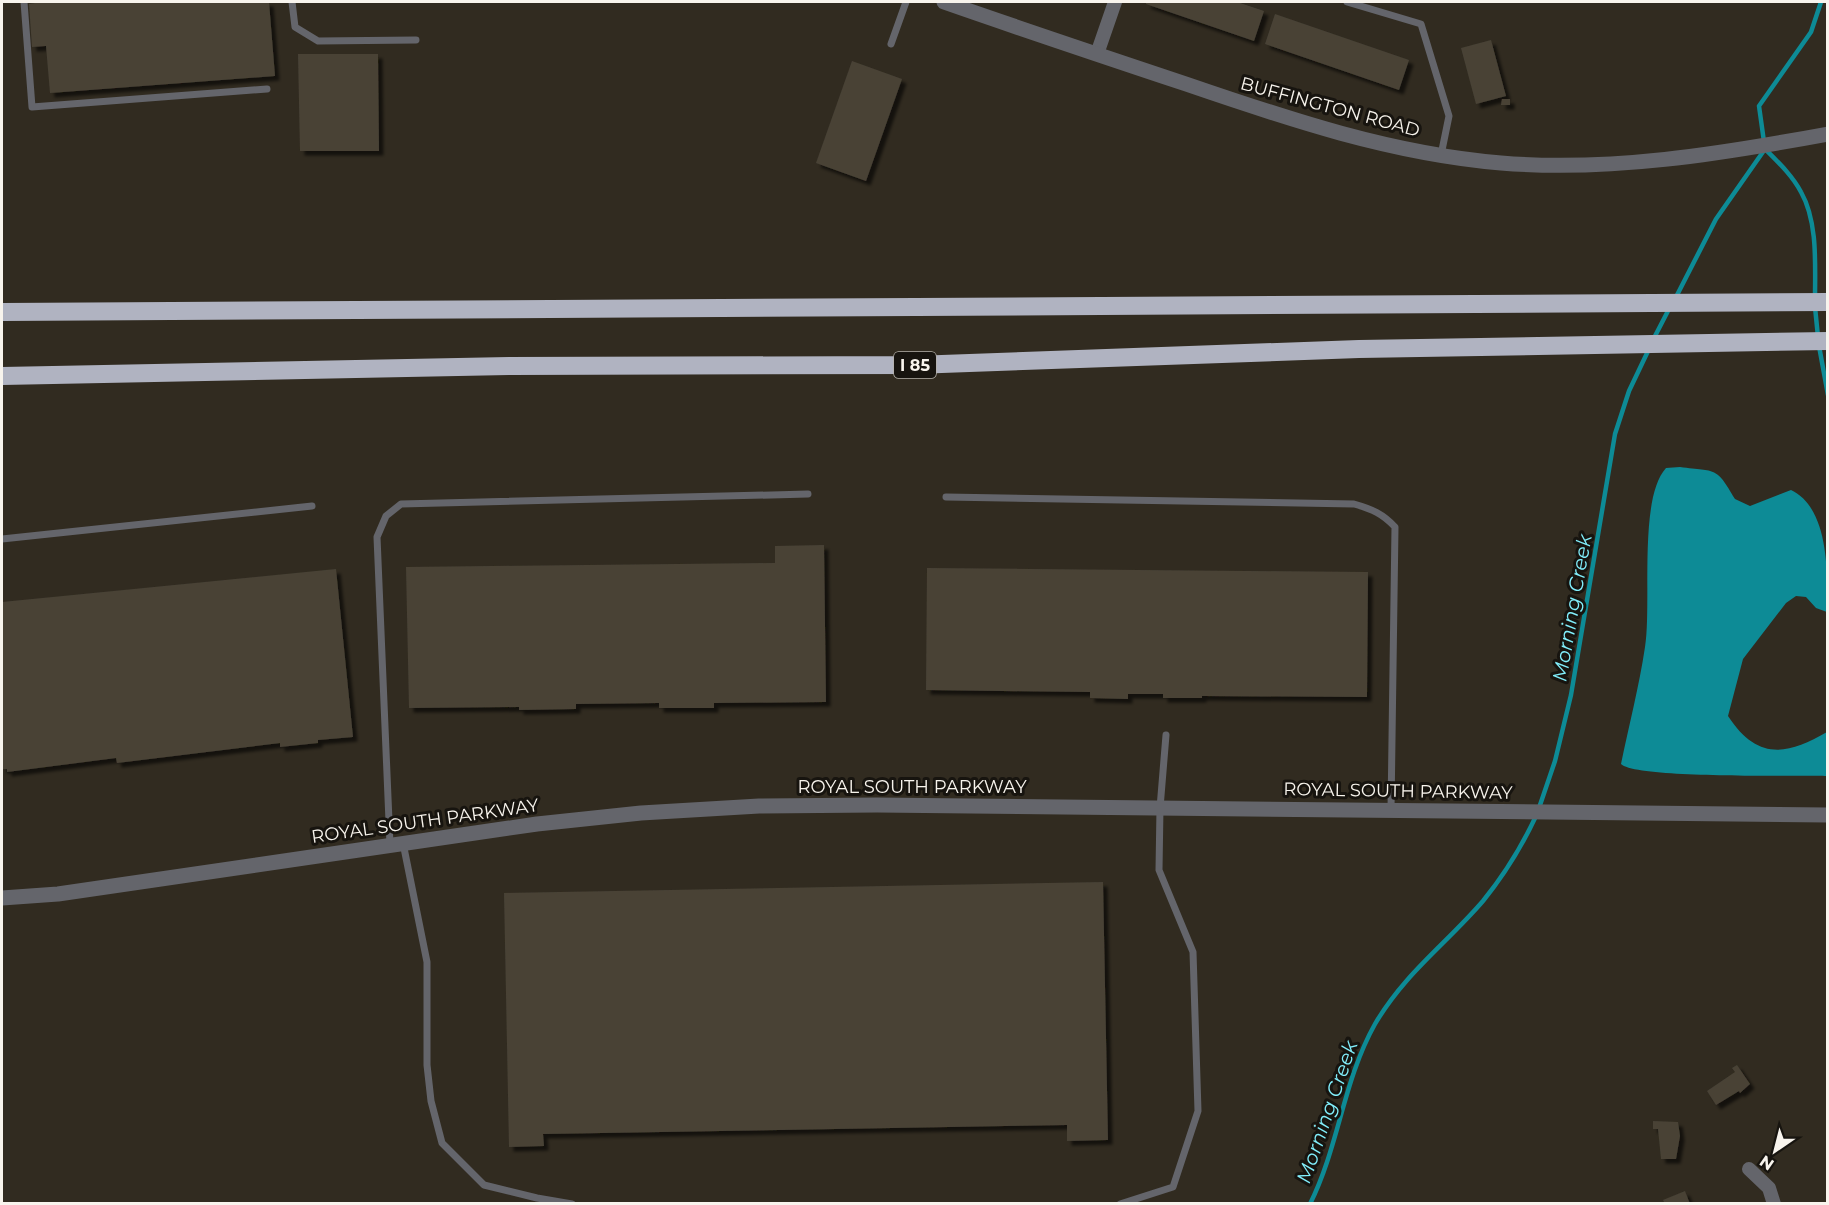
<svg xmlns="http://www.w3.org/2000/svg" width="1829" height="1205" font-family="Montserrat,sans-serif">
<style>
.water{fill:#0d8b96}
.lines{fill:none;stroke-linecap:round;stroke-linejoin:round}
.stream{stroke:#0d8b96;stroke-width:4.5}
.building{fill:#484236;filter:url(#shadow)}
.service{stroke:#64656b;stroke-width:7}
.minor{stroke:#64656b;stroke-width:14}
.tertiary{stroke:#64656b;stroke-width:15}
.motorway{stroke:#b0b3c1;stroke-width:18}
.labels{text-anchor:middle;stroke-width:6;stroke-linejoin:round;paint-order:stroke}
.shield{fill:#17140f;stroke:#b4b1aa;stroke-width:1.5}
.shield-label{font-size:16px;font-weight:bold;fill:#f8f4ed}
.street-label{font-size:18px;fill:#f8f4ed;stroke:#17140f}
.water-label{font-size:20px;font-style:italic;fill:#82effc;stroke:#17140f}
</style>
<defs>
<filter id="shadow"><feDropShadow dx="4.5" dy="4.5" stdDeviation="1.5" flood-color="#0009"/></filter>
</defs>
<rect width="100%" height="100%" fill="#312b20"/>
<!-- water -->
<path class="water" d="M1680,467C1717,472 1716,466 1735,499L1750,506L1791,490C1829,508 1828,573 1827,612L1816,608L1806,597L1796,596L1786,603L1743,659L1728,716C1757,760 1786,756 1827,732V776C1797,775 1636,779 1621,764C1629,725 1639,687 1645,647C1652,603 1638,499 1666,468Z"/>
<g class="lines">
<!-- stream -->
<g class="stream">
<path d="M1765,149C1778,162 1792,175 1801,192C1818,222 1815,265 1815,299"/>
<path d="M1675,299L1716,219L1765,149L1759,106L1811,32L1821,2"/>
<path d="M1815,307L1818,337"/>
<path d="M1654,338L1669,309"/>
<path d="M1819,346L1828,395"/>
<path d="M1539,808L1555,761L1571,695L1615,434L1629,391L1649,349"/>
<path d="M1310,1204C1339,1146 1343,1081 1375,1024C1405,973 1446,944 1483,901C1504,875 1522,846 1536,816"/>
</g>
</g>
<!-- building -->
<g class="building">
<path d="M41,2H269L275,76L50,93L46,46L32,47L29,4Z"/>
<path d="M1146,2H1237L1264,11L1254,41L1146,4Z"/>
<path d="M1275,14L1409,60L1399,90L1265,44Z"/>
<path d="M1491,40L1506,96L1476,104L1461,48Z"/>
<path d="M298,54H378L379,151H300Z"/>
<path d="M852,61L902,79L866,181L816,163Z"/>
<path d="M1502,99H1510V105H1501Z"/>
<path d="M824,545L826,702L714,703V708H659V703L576,704V709L519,710V707L409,708L406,567L775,563V546Z"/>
<path d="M927,568L1368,572L1367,697L1202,696V698H1163V694H1128V699L1090,698V692L926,690Z"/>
<path d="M336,569L353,737L318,740V743L280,747V743L117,763L116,758L7,772V769H2V602Z"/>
<path d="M1103,882L1108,1140L1067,1141V1125L543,1134L544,1146L509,1147L504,893Z"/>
<path d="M1737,1065L1750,1084L1740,1093L1739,1091L1716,1105L1707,1091L1735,1072L1732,1068Z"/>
<path d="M1653,1121L1678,1122L1680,1136L1676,1159H1661L1658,1129H1653Z"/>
<path d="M1685,1191L1690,1204H1665L1663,1200Z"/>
</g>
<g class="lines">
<!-- service -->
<g class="service">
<path d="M24,2L32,107L267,89"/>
<path d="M292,2L295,27L318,41L416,40"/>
<path d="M1347,2L1421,24L1449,116L1441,155"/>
<path d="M891,44L906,2"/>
<path d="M946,497L1354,504C1372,509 1383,514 1395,527L1391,810"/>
<path d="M2,539L312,506"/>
<path d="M403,843L427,962V1065L431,1101L442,1143L484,1185L537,1198L572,1204"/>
<path d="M390,845L377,537L386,516L401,504L808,494"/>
<path d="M1120,1204L1173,1187L1198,1111L1193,952L1159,870L1160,808L1166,735"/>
</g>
<!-- minor -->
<g class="minor">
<path d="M1097,54L1115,2"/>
<path d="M1749,1169L1769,1188L1774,1204"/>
</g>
<!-- tertiary -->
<g class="tertiary">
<path d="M944,2C1024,30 1105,57 1186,84C1288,119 1392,154 1501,163C1610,172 1720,154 1828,134"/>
<path d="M2,898L58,894L537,824L641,813L759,806L877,805L1828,815"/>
</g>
<!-- motorway -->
<g class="motorway">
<path d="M2,312L1828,302"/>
<path d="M2,376L509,366L914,365L1359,349L1828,341"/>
</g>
</g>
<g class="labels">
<!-- shield labels -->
<rect class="shield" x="894" y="352" width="42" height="26" rx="4.5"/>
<g class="shield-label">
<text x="915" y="371">I 85</text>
</g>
<!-- street labels -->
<g class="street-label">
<text transform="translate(1330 107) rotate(15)" y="6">BUFFINGTON ROAD</text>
<text x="912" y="793">ROYAL SOUTH PARKWAY</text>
<text transform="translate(1398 791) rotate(1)" y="6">ROYAL SOUTH PARKWAY</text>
<text transform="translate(425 821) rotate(-8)" y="6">ROYAL SOUTH PARKWAY</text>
</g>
<!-- water labels -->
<g class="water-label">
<text transform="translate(1572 608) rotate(-80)" y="7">Morning Creek</text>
<text transform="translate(1327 1112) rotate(-71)" y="7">Morning Creek</text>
</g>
</g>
<!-- border -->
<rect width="1829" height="1205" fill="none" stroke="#f8f4ed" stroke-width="6"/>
<!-- north arrow -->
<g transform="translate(1775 1151) rotate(215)" stroke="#17140f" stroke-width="4.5" paint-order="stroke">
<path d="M0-4.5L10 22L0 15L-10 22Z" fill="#f8f4ed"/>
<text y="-9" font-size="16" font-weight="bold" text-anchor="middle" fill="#f8f4ed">N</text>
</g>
</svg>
